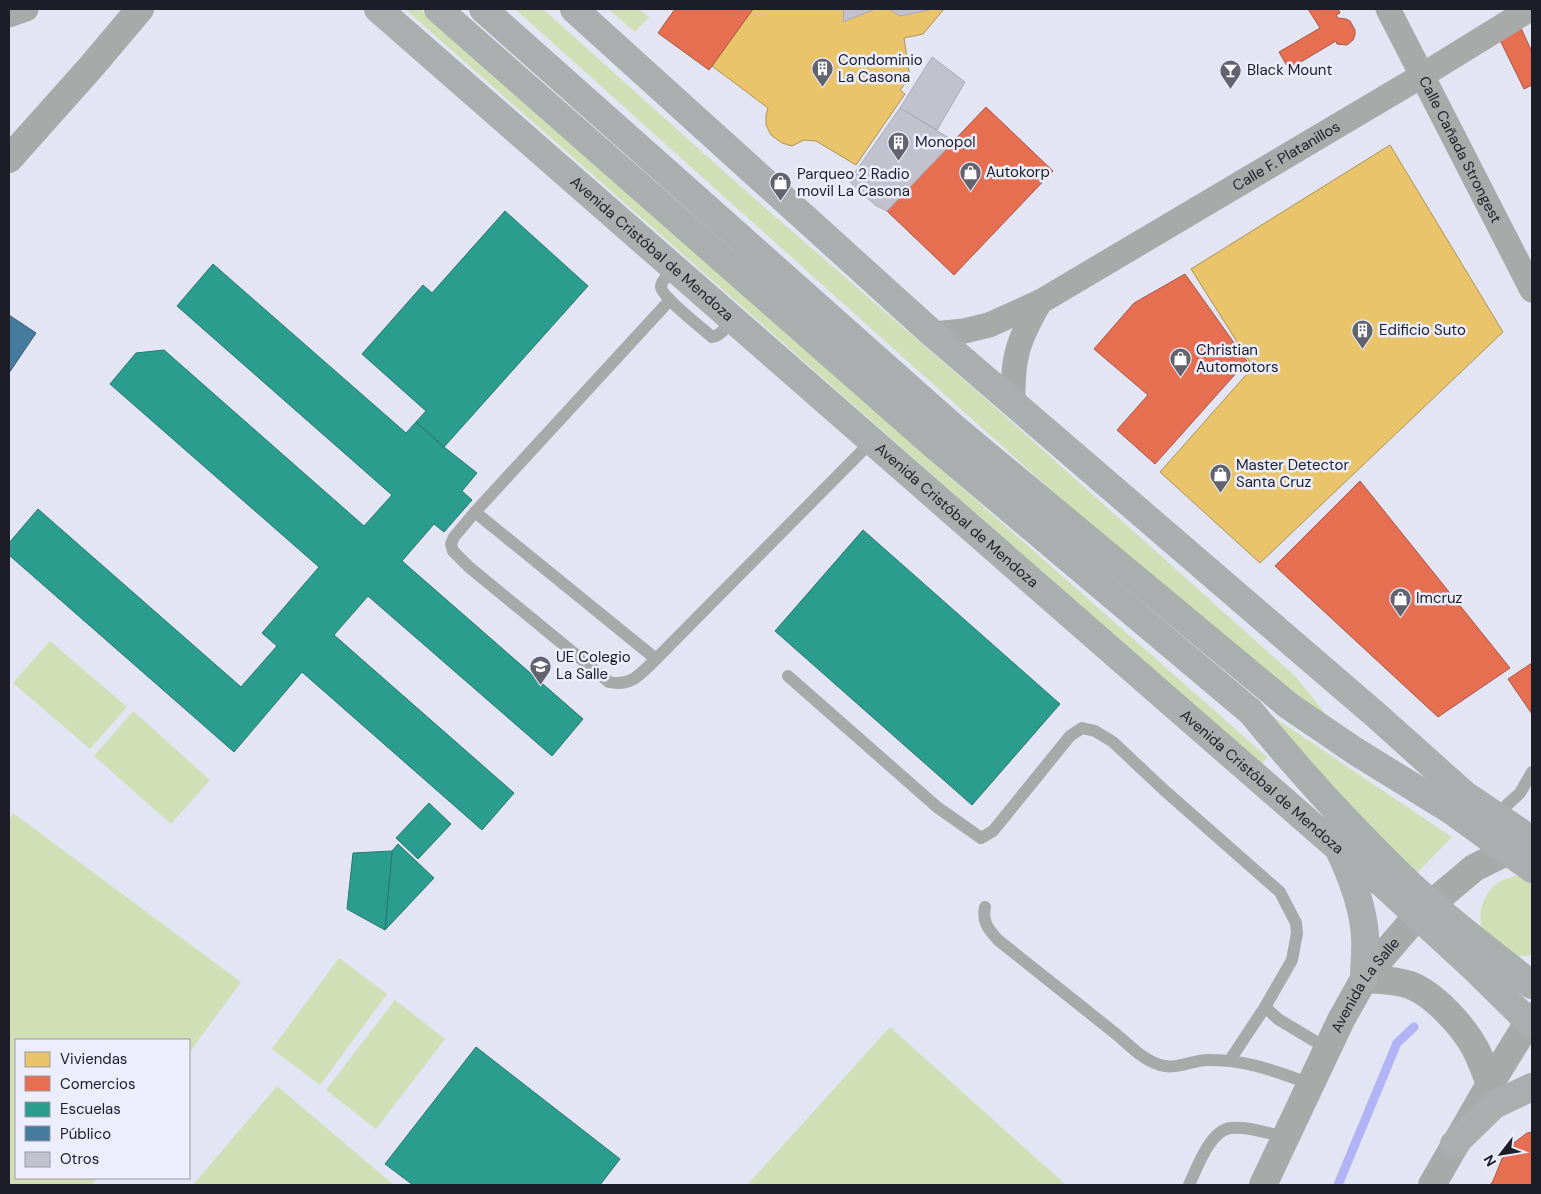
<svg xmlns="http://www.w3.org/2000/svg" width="1541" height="1194" font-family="'DM Sans',sans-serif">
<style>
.green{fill:#d0dfb6}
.homes{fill:#e9c46a;stroke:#ac9256}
.shops{fill:#e76f51;stroke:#aa5644}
.schools{fill:#2a9d8f;stroke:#267770}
.public{fill:#457b9d;stroke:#395f7a}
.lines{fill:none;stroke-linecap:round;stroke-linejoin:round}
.stream{stroke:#b1b3f6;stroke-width:9}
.building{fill:#c1c2ce;stroke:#a8aab5}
.lane{stroke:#a7aaa8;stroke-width:12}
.street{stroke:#a7aaa8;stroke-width:25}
.secondary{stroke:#a7aaa8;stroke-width:28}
.primary{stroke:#aaaeae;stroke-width:28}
.labels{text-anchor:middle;stroke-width:5;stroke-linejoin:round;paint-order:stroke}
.poi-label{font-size:15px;fill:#1c1d27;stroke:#ecedfd;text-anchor:start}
.street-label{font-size:15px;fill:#1c1d27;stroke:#ecedfd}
</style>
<rect width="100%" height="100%" fill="#e3e5f4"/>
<!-- green -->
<g class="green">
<path d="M405,9H420L1267,757L1261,765Z"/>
<path d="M515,9H543L748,193L995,407L1296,677L1332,722L1177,603Z"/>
<path d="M608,9H639L649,17L635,32Z"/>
<path d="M50,641L127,707L90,749L13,683Z"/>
<path d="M1256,705L1434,825L1452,837L1416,874Z"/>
<path d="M133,711L210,780L171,824L94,756Z"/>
<path d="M13,813L241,982L189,1053V1040H16V1178H97L92,1185H9V820Z"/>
<path d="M1515,876L1532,877V955C1524,956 1513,958 1505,953C1499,949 1489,940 1485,934C1474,917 1484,891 1500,881C1504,879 1510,878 1515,876Z"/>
<path d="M339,958L387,994L320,1085L272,1049Z"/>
<path d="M395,1000L445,1039L376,1129L326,1090Z"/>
<path d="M890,1027L1066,1185H747Z"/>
<path d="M277,1086L394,1185H193Z"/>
</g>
<!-- homes -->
<g class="homes">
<path d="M753,9H944L923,34L904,38L910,78L900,90L905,94L856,165L816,141L804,140L792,146L782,143L771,135L766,125V115L768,108L712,66Z"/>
<path d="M1390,145L1503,332L1260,563L1160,472L1253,367L1191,269Z"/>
</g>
<!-- shops -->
<g class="shops">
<path d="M675,9H753L709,70L658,33Z"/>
<path d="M1308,9H1338L1340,13L1336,15L1338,18L1346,19L1350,21L1355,30V35L1353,40L1347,45L1337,44L1336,41L1289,69L1279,52L1320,28Z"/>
<path d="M1520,26L1532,52V85L1524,89L1498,36Z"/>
<path d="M986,107L1053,171L954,275L887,211Z"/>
<path d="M1185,274L1247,361L1155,464L1117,430L1148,395L1094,349L1134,303Z"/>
<path d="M1360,481L1510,668L1438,717L1275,566Z"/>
<path d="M1532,663V714L1508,679Z"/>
<path d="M1532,1132V1185H1490L1493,1181L1506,1149L1527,1133Z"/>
</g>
<!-- schools -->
<g class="schools">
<path d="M505,211L588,286L444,447L416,422L426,411L362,354L423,285L432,293Z"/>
<path d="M213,264L406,433L416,422L444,447L477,473L462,491L472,500L444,532L434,524L402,561L583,719L552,756L368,596L334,635L514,793L482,830L302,672L234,752L9,555V543L38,509L241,687L277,646L262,633L319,567L110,384L136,353L164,350L364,526L392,495L177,306Z"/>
<path d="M863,530L1060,704L972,805L775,631Z"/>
<path d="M429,803L451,824L418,859L396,838Z"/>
<path d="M398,844L434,878L385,930L392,851Z"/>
<path d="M392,851L385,930L347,909L353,853Z"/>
<path d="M476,1047L620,1159L600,1185H413L385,1164Z"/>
</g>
<!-- public -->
<path class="public" d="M9,315L36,333L9,373Z"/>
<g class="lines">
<!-- stream -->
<path class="stream" d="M1338,1185L1397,1043L1414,1027"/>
</g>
<!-- building -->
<g class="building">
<path d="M844,9H875L843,22Z"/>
<path d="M889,9H929V10L900,16Z"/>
<path d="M932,57L965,82L937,130L900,108Z"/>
<path d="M900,108L954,141L887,211L875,205L849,181Z"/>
</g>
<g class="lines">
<!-- lane -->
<g class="lane">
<path d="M674,268C670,273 661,281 661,287C662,297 702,328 712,337C721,336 727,326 733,319"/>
<path d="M670,300L475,512L656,659L872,441"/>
<path d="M475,512L454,537L451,544L453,551L469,567L609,682C632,687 641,673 656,659"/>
<path d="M788,676L937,807L981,838L993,831L1070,736L1082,728L1095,731L1113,742L1164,790L1280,892L1296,923L1297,933L1292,960L1265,1007L1230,1060"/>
<path d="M1496,815L1520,793L1532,772"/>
<path d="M985,907C982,922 988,929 998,940C1036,970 1073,1000 1111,1030C1127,1042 1140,1059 1160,1065C1176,1070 1192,1060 1208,1060C1249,1060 1274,1071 1311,1084"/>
<path d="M1265,1007L1278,1019L1328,1049"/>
<path d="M1189,1185C1197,1168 1210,1130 1231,1128C1249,1126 1269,1134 1286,1137"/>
</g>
<!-- street -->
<g class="street">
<path id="s1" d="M1388,9L1532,290"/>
<path d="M9,15L26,9"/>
<path id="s2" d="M933,334L964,331L989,325L1040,302L1423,75L1530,9"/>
<path d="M1013,402C1012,358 1018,340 1040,302"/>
</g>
<!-- secondary -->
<g class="secondary">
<path d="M9,159L91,67L140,9"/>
<path d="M1364,979C1379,980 1396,980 1410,985C1434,994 1463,1026 1475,1048C1481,1059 1485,1072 1490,1084"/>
<path id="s3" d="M1263,1185L1341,1020L1364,979L1380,959L1417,916L1474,868L1508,851L1528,844"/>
<path d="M1432,1185L1490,1084L1532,1016"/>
</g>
<!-- primary -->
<g class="primary">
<path id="s4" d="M378,9L1144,679L1337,847L1385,886L1474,968L1532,1025"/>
<path d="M438,9L935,446L1251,712C1296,767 1344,820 1395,870C1437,912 1486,948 1532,985"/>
<path d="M483,9L952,426L1289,706L1355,751L1449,809L1532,869"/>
<path d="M574,9L933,334L1377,716L1464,794L1532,840"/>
<path d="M1339,850C1352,877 1363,906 1365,936C1366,950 1364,965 1364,979"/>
<path d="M1454,1144L1494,1105L1532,1087"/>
</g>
</g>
<!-- icons -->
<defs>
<symbol id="building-pin" viewBox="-11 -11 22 30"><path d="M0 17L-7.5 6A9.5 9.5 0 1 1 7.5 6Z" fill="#62636f" stroke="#ecedfd"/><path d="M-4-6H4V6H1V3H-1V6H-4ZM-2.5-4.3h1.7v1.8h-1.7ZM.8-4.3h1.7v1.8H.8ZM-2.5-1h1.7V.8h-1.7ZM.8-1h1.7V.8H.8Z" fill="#fff"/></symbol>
<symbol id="bar-pin" viewBox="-11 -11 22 30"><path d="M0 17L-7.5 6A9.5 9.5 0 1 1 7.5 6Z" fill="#62636f" stroke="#ecedfd"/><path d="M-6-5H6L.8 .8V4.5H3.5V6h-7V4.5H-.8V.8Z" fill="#fff"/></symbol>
<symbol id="shop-pin" viewBox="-11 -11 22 30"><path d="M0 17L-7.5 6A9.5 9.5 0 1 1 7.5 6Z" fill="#62636f" stroke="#ecedfd"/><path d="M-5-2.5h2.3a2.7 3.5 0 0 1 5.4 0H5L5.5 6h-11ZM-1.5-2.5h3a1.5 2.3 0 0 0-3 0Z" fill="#fff"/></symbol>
<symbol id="school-pin" viewBox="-11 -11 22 30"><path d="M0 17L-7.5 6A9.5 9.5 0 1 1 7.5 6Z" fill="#62636f" stroke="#ecedfd"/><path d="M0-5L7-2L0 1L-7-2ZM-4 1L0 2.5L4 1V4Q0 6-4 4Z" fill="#fff"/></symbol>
</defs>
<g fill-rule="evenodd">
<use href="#building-pin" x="810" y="56" width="25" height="34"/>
<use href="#bar-pin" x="1218" y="58" width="25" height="34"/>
<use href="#building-pin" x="886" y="130" width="25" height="34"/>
<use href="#shop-pin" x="958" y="160" width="25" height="34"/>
<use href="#shop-pin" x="768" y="170" width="25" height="34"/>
<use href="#building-pin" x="1350" y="318" width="25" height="34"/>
<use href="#shop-pin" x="1168" y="346" width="25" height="34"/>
<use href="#shop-pin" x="1208" y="462" width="25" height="34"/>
<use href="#shop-pin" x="1388" y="586" width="25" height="34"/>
<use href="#school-pin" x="528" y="654" width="25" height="34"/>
</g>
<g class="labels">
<!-- poi labels -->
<g class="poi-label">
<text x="838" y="65">Condominio<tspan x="838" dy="17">La Casona</tspan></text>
<text x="1247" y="75">Black Mount</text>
<text x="915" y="147">Monopol</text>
<text x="986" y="177">Autokorp</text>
<text x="797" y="179">Parqueo 2 Radio<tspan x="797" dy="17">movil La Casona</tspan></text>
<text x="1379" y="335">Edificio Suto</text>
<text x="1196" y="355">Christian<tspan x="1196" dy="17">Automotors</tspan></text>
<text x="1236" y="470">Master Detector<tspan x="1236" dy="17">Santa Cruz</tspan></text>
<text x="1416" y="603">Imcruz</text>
<text x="556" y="662">UE Colegio<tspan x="556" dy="17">La Salle</tspan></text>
</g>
<!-- street labels -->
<g class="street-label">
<text dy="5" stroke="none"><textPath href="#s1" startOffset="158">Calle Cañada Strongest</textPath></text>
<text dy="5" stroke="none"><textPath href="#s2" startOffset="399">Calle F. Platanillos</textPath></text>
<text dy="5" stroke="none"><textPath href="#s4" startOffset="364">Avenida Cristóbal de Mendoza</textPath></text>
<text dy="5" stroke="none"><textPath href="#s4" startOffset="769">Avenida Cristóbal de Mendoza</textPath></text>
<text dy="5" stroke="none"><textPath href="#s4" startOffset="1174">Avenida Cristóbal de Mendoza</textPath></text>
<text dy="5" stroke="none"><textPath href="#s3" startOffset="225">Avenida La Salle</textPath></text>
</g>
</g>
<!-- border -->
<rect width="1541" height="1194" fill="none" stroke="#1c1d27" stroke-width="20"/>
<!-- legend -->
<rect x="15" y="1039" width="175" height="140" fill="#ecedfd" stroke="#999aa7"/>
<rect x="25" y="1052" width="25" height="15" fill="#e9c46a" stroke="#999aa7"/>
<text x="60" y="1064" font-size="15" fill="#1c1d27">Viviendas</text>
<rect x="25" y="1076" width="25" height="15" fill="#e76f51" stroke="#999aa7"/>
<text x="60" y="1089" font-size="15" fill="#1c1d27">Comercios</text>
<rect x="25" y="1102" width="25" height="15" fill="#2a9d8f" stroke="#999aa7"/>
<text x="60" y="1114" font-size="15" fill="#1c1d27">Escuelas</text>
<rect x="25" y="1126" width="25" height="15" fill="#457b9d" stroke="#999aa7"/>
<text x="60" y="1139" font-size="15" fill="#1c1d27">Público</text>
<rect x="25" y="1152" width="25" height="15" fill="#c1c2ce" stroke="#999aa7"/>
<text x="60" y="1164" font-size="15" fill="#1c1d27">Otros</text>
<!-- north arrow -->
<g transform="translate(1501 1154) rotate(239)" stroke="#ecedfd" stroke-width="4" paint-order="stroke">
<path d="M0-4L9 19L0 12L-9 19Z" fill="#1c1d27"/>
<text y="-8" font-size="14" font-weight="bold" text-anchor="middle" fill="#1c1d27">N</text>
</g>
</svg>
